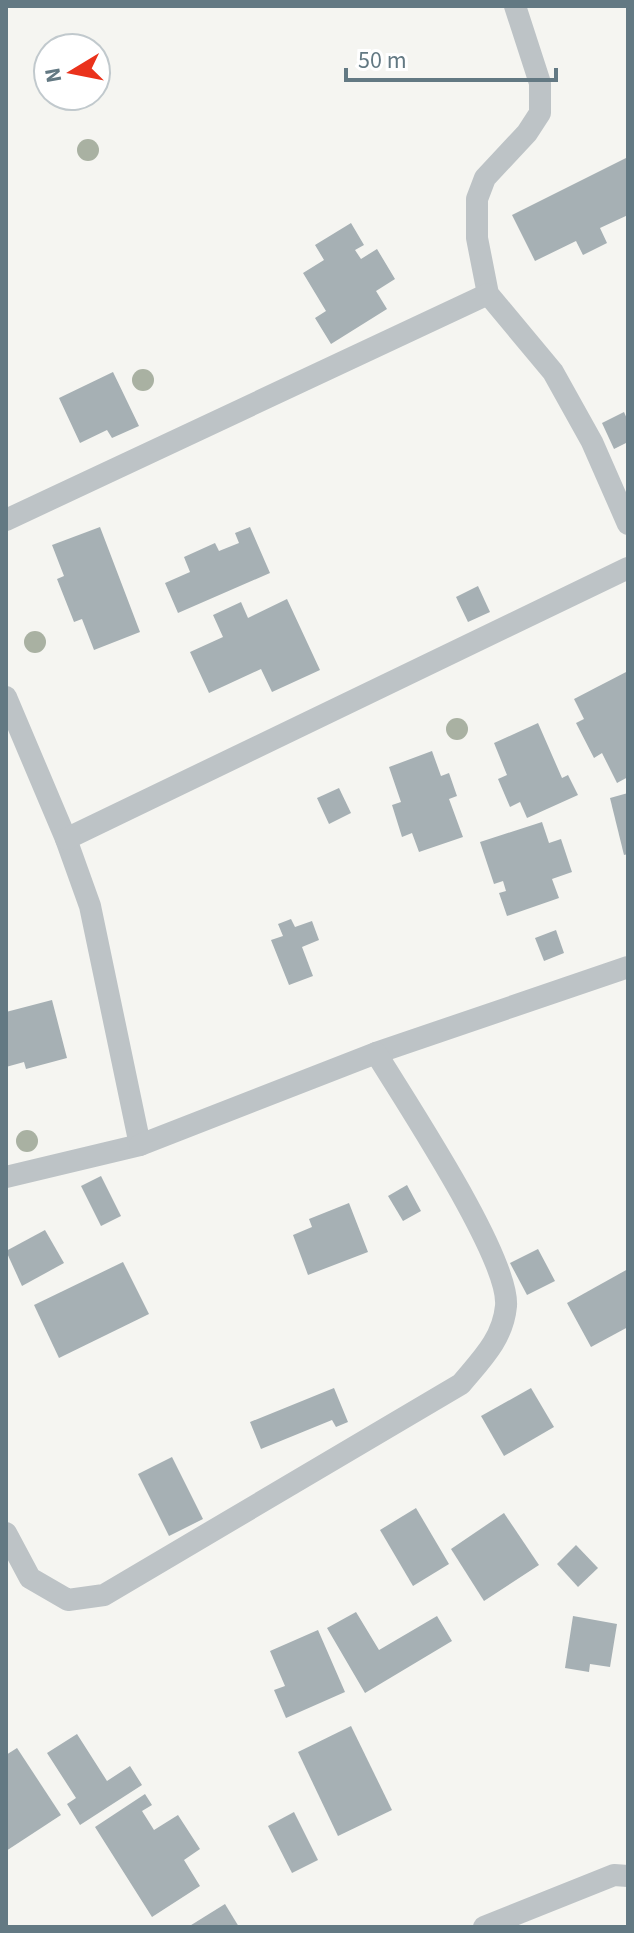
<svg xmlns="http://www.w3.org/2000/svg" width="634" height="1933" font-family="'Source Sans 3',sans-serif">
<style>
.building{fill:#a6b0b4}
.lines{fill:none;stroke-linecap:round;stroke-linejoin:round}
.minor{stroke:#bdc3c6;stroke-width:22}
.tree{fill:#a9b1a2}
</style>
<rect width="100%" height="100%" fill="#f5f5f1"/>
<!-- building -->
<g class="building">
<path d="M628,157V215L600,228L607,243L583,255L576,241L535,261L512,215Z"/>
<path d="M351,223L364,245L355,250L361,259L377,249L395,279L376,291L387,309L331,344L315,318L326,311L303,273L324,260L315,245Z"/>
<path d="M113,372L139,426L112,438L107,430L80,443L59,398Z"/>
<path d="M624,412L628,421V442L614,449L602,423Z"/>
<path d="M100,527L140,632L94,650L82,619L74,622L57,579L64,576L52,545Z"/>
<path d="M250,527L270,573L178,613L165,583L190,572L184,557L215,543L219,551L239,543L235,533Z"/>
<path d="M478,586L490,612L468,622L456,597Z"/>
<path d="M287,599L320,670L272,692L261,669L209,693L190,652L223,637L213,615L241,602L248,618Z"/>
<path d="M628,671V777L617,783L602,753L594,758L576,723L584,719L574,699Z"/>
<path d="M538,723L562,778L568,775L578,795L527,818L520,802L510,807L498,779L507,775L494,743Z"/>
<path d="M432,751L441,776L449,773L457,796L449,799L463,837L419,852L412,833L402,837L392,805L401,802L389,767Z"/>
<path d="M339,788L351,813L329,824L317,798Z"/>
<path d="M628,793V854L624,855L610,798Z"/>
<path d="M542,822L549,843L561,839L572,872L552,879L559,898L507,916L499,893L506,891L503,881L494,884L480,842Z"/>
<path d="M291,919L295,927L312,921L319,940L302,947L313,976L289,985L271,940L283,936L278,924Z"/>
<path d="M556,930L564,953L544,961L535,938Z"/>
<path d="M52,1000L67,1058L26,1069L24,1062L6,1067V1012Z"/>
<path d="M101,1176L121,1216L101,1226L81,1186Z"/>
<path d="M407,1185L421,1211L403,1221L388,1196Z"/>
<path d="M349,1203L368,1252L308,1275L293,1235L312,1227L309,1219Z"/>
<path d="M45,1230L64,1263L22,1286L6,1251Z"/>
<path d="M538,1249L555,1281L527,1295L510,1263Z"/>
<path d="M123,1262L149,1314L59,1358L34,1305Z"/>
<path d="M628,1269V1327L591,1347L567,1303Z"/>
<path d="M334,1388L348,1422L336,1427L332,1420L261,1449L250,1422Z"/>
<path d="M531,1388L554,1427L504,1456L481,1416Z"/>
<path d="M172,1457L203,1519L169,1536L138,1474Z"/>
<path d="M416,1508L449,1564L413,1586L380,1530Z"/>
<path d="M504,1513L539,1565L484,1601L451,1549Z"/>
<path d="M576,1545L598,1568L578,1587L557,1564Z"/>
<path d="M356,1612L379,1650L437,1616L452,1641L365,1693L327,1628Z"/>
<path d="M573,1616L617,1624L610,1667L590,1664L589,1672L565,1668Z"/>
<path d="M318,1630L345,1692L286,1718L274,1690L285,1686L270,1651Z"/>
<path d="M351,1726L392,1810L338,1836L298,1752Z"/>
<path d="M77,1734L107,1781L130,1766L142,1785L80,1825L67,1804L76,1798L47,1753Z"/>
<path d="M17,1748L61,1815L6,1851V1755Z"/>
<path d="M145,1794L152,1805L142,1811L154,1830L178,1815L200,1849L184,1860L200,1886L152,1917L95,1827Z"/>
<path d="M294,1812L318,1860L292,1873L268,1826Z"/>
<path d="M225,1904L239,1927H188Z"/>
</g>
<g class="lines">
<!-- minor -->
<g class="minor">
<path d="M515,6L540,83V113L527,133L485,178L477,199V238L488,294L553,372L592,442L628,524"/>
<path d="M6,520L488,294"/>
<path d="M6,697L66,839L90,906L140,1145L6,1177"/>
<path d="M66,839L628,568"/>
<path d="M376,1053L628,967"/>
<path d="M6,1533L30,1578L68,1600L104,1595L461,1384C481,1360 503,1339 506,1306C510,1258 405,1101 376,1053L140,1145"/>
<path d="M484,1927L614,1875L628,1876"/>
</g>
</g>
<!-- trees -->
<g class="tree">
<circle cx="88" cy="150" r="11"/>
<circle cx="143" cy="380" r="11"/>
<circle cx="35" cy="642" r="11"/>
<circle cx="457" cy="729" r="11"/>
<circle cx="27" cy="1141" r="11"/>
</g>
<!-- border -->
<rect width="634" height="1933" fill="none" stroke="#637983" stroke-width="16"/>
<!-- north arrow -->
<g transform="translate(72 72) rotate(260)"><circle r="38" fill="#ffffff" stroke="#c1c9cd" stroke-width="2"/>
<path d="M0-6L14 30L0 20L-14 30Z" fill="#ea321c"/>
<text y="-12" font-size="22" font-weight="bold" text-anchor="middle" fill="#637983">N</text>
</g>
<!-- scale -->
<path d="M346 68v12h210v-12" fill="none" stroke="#637983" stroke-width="4"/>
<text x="358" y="68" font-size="24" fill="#637983" stroke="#ffffff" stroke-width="6" paint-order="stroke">50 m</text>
</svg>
